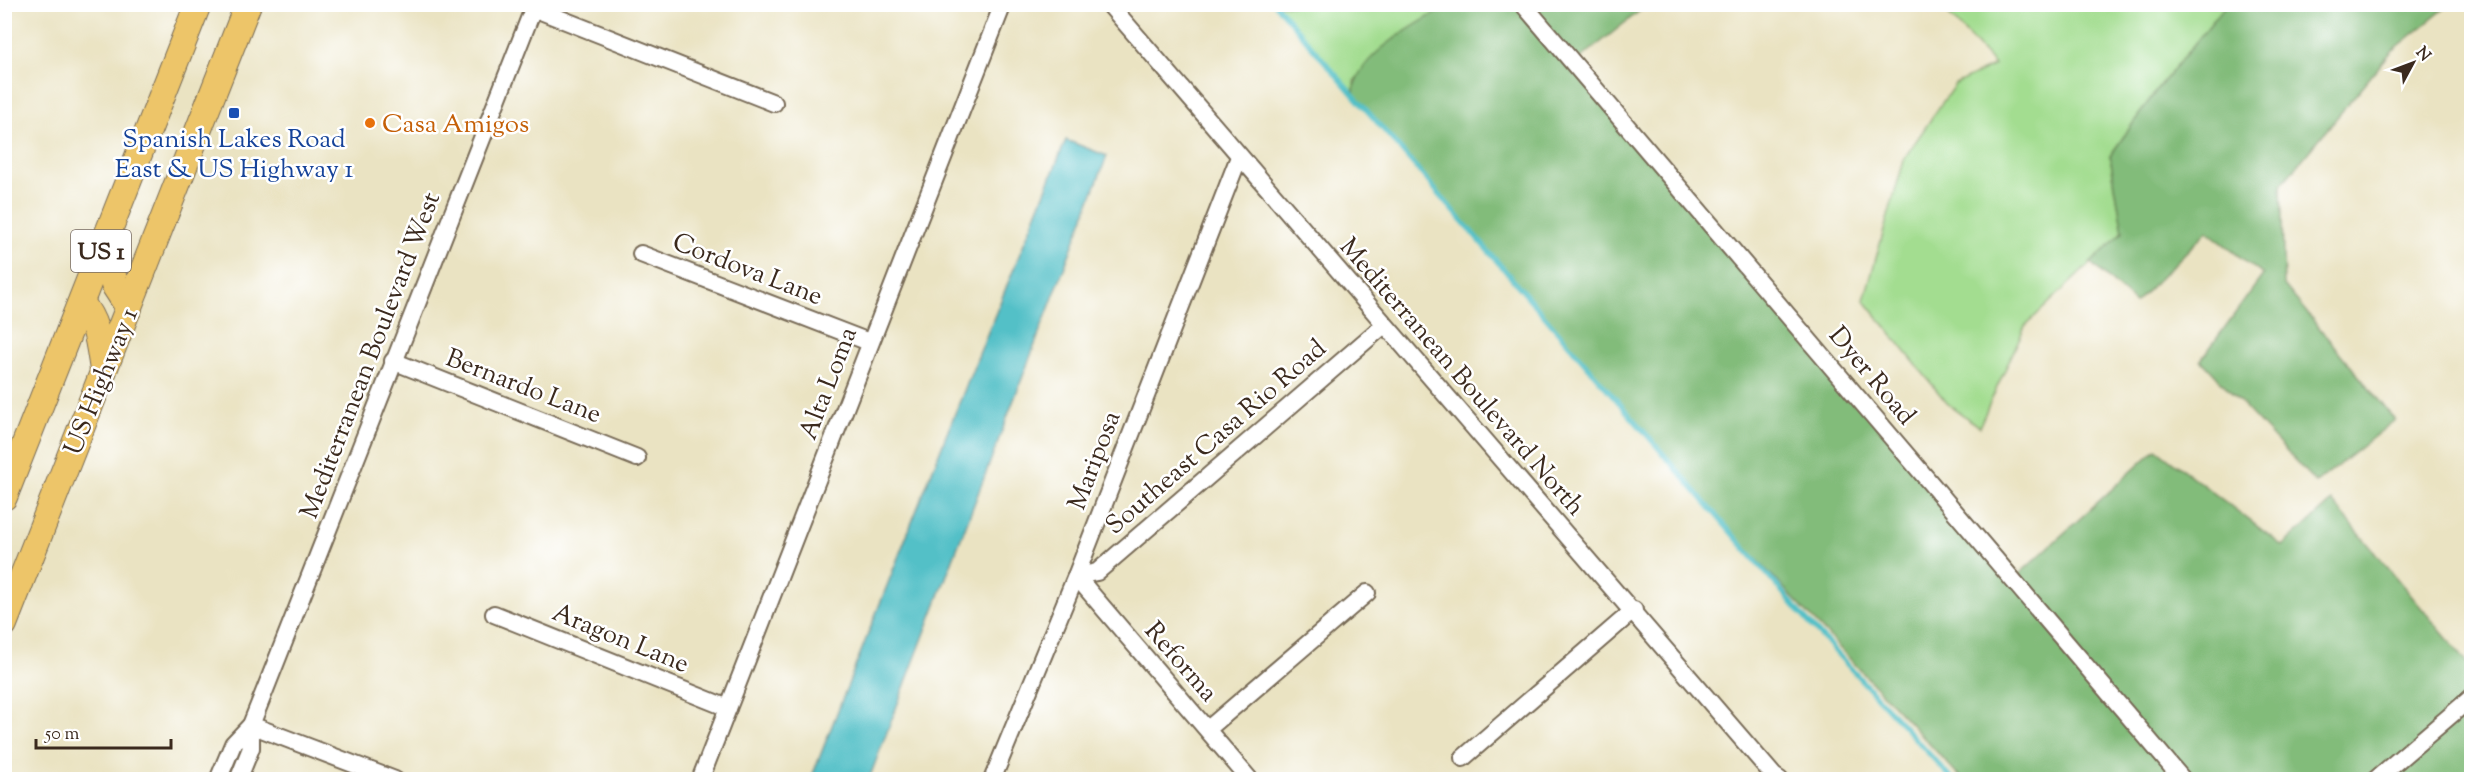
<svg xmlns="http://www.w3.org/2000/svg" width="2476" height="784" font-family="'Sorts Mill Goudy',serif">
<style>
.green{fill:#a3dd90;stroke:#6f8457;stroke-width:1.5}
.forest{fill:#82bc7a;stroke:#5e734c;stroke-width:1.5}
.water{fill:#52c0c7;stroke:#467572;stroke-width:1.5}
.lines{fill:none;stroke-linecap:round;stroke-linejoin:round}
.stream{stroke:#52c0c7;stroke-width:5}
.minor-casing{stroke:#786b57;stroke-width:20}
.primary-casing{stroke:#786b57;stroke-width:28}
.minor{stroke:#fff;stroke-width:16}
.primary{stroke:#edc569;stroke-width:26}
.transit-dot{fill:#1a4fb4;stroke:#fff;stroke-width:2}
.food-dot{fill:#e8710a;stroke:#fff;stroke-width:2}
.labels{text-anchor:middle;stroke-width:5;stroke-linejoin:round;paint-order:stroke}
.shield{fill:#fff;stroke:#766a62;stroke-width:1.5}
.shield-label{font-size:24px;font-weight:bold;fill:#3b2a1e}
.food-label{font-size:26px;fill:#c56008;stroke:#fff;text-anchor:start}
.transit-label{font-size:26px;fill:#164399;stroke:#fff}
.street-label{font-size:26px;fill:#3b2a1e;stroke:#fff}
</style>
<rect width="100%" height="100%" fill="#fff"/>
<filter id="ink" filterUnits="userSpaceOnUse"><feTurbulence type="fractalNoise" baseFrequency=".0167" numOctaves="2"/><feDisplacementMap in="SourceGraphic" scale="12" xChannelSelector="R" yChannelSelector="G"/><feConvolveMatrix kernelMatrix="1 2 1 2 8 2 1 2 1" color-interpolation-filters="sRGB"/></filter>
<filter id="wash" filterUnits="userSpaceOnUse"><feTurbulence type="fractalNoise" baseFrequency=".008" numOctaves="4" result="noise"/><feDisplacementMap in="SourceGraphic" scale="24" xChannelSelector="R" yChannelSelector="G"/><feGaussianBlur stdDeviation="1.35" result="paint"/><feColorMatrix in="noise" values="0 0 0 0 0 0 0 0 0 0 0 0 0 0 0 0 0 1.4 0 .05"/><feComposite in="paint" operator="in"/></filter>
<g filter="url(#wash)">
<rect width="100%" height="100%" fill="#eae3c2"/>
<!-- green -->
<g class="green">
<path d="M1277,5H1449L1395,38L1354,81V94Z"/>
<path d="M1940,5H2226L2156,91L2110,156L2123,232L2025,326L1979,427L1947,403L1864,300L1905,157L1955,84L1995,65Z"/>
</g>
<!-- forest -->
<g class="forest">
<path d="M1449,5H1647L1571,66L2017,576L2156,449L2283,546L2332,501L2471,667V779H1962L1736,537L1354,94C1353,55 1420,23 1449,5Z"/>
<path d="M2226,5H2449L2391,52L2281,185L2284,285L2395,420L2316,483L2201,360L2263,275L2207,231L2135,303L2091,263L2123,232L2110,156L2156,91Z"/>
</g>
<!-- water -->
<path class="water" d="M1066,140L1107,156L869,779H811L947,433Z"/>
<g class="lines">
<!-- stream -->
<path class="stream" d="M1275,4L1810,624L1953,780"/>
</g>
</g>
<g filter="url(#ink)">
<g class="lines">
<defs>
<g id="minor">
<path d="M1109,4L1774,776L1780,780"/>
<path d="M1523,4L2183,780"/>
<path d="M533,8L774,103"/>
<path d="M641,254L869,342"/>
<path d="M393,361L637,458"/>
<path d="M1076,576L1097,572L1384,325"/>
<path d="M1076,576L1250,780"/>
<path d="M494,614L728,708"/>
<path d="M251,725L395,780"/>
<path d="M1208,729L1367,593"/>
<path d="M1463,758L1634,610"/>
<path d="M218,780L233,744L251,725L265,690L535,4"/>
<path d="M238,780L251,748V725"/>
<path d="M700,780L1003,4"/>
<path d="M992,780L1076,576L1239,157"/>
<path d="M2375,780L2472,697"/>
</g>
<g id="primary">
<path d="M109,239L114,285L129,308"/>
<path d="M81,303C98,323 99,345 103,370"/>
<path d="M4,497L198,4"/>
<path d="M4,624L248,4"/>
</g>
</defs>
<!-- minor casing -->
<use href="#minor" class="minor-casing"/>
<!-- primary casing -->
<use href="#primary" class="primary-casing"/>
<!-- minor -->
<use href="#minor" class="minor"/>
<!-- primary -->
<use href="#primary" class="primary"/>
</g>
</g>
<!-- markers -->
<rect class="transit-dot" x="228" y="107" width="12" height="12" rx="3"/>
<circle class="food-dot" cx="370" cy="123" r="6"/>
<g class="labels">
<!-- shield labels -->
<rect class="shield" x="71" y="230" width="60" height="42" rx="4.5"/>
<g class="shield-label">
<text x="101" y="259">US 1</text>
</g>
<!-- food labels -->
<g class="food-label">
<text x="382" y="132">Casa Amigos</text>
</g>
<!-- transit labels -->
<g class="transit-label">
<text x="234" y="147">Spanish Lakes Road<tspan x="234" dy="30">East &amp; US Highway 1</tspan></text>
</g>
<!-- street labels -->
<g class="street-label">
<text transform="translate(748 268) rotate(21)" y="9">Cordova Lane</text>
<text transform="translate(369 355) rotate(-69)" y="9">Mediterranean Boulevard West</text>
<text transform="translate(1873 375) rotate(50)" y="9">Dyer Road</text>
<text transform="translate(1463 376) rotate(49)" y="9">Mediterranean Boulevard North</text>
<text transform="translate(100 381) rotate(-68)" y="9">US Highway 1</text>
<text transform="translate(827 383) rotate(-69)" y="9">Alta Loma</text>
<text transform="translate(524 385) rotate(21)" y="9">Bernardo Lane</text>
<text transform="translate(1215 436) rotate(-41)" y="9">Southeast Casa Rio Road</text>
<text transform="translate(1093 460) rotate(-69)" y="9">Mariposa</text>
<text transform="translate(621 637) rotate(22)" y="9">Aragon Lane</text>
<text transform="translate(1182 661) rotate(49)" y="9">Reforma</text>
</g>
</g>
<!-- margin -->
<rect width="2476" height="784" fill="none" stroke="#fff" stroke-width="24"/>
<!-- north arrow -->
<g transform="translate(2413 63) rotate(49)" stroke="#ffffff" stroke-width="4.5" paint-order="stroke">
<path d="M0-4.5L10 22L0 15L-10 22Z" fill="#3b2a1e"/>
<text y="-9" font-size="16" font-weight="bold" text-anchor="middle" fill="#3b2a1e">N</text>
</g>
<!-- scale -->
<path d="M36 739v9h135v-9" fill="none" stroke="#3b2a1e" stroke-width="3"/>
<text x="45" y="739" font-size="18" fill="#3b2a1e" stroke="#ffffff" stroke-width="4.5" paint-order="stroke">50 m</text>
</svg>
